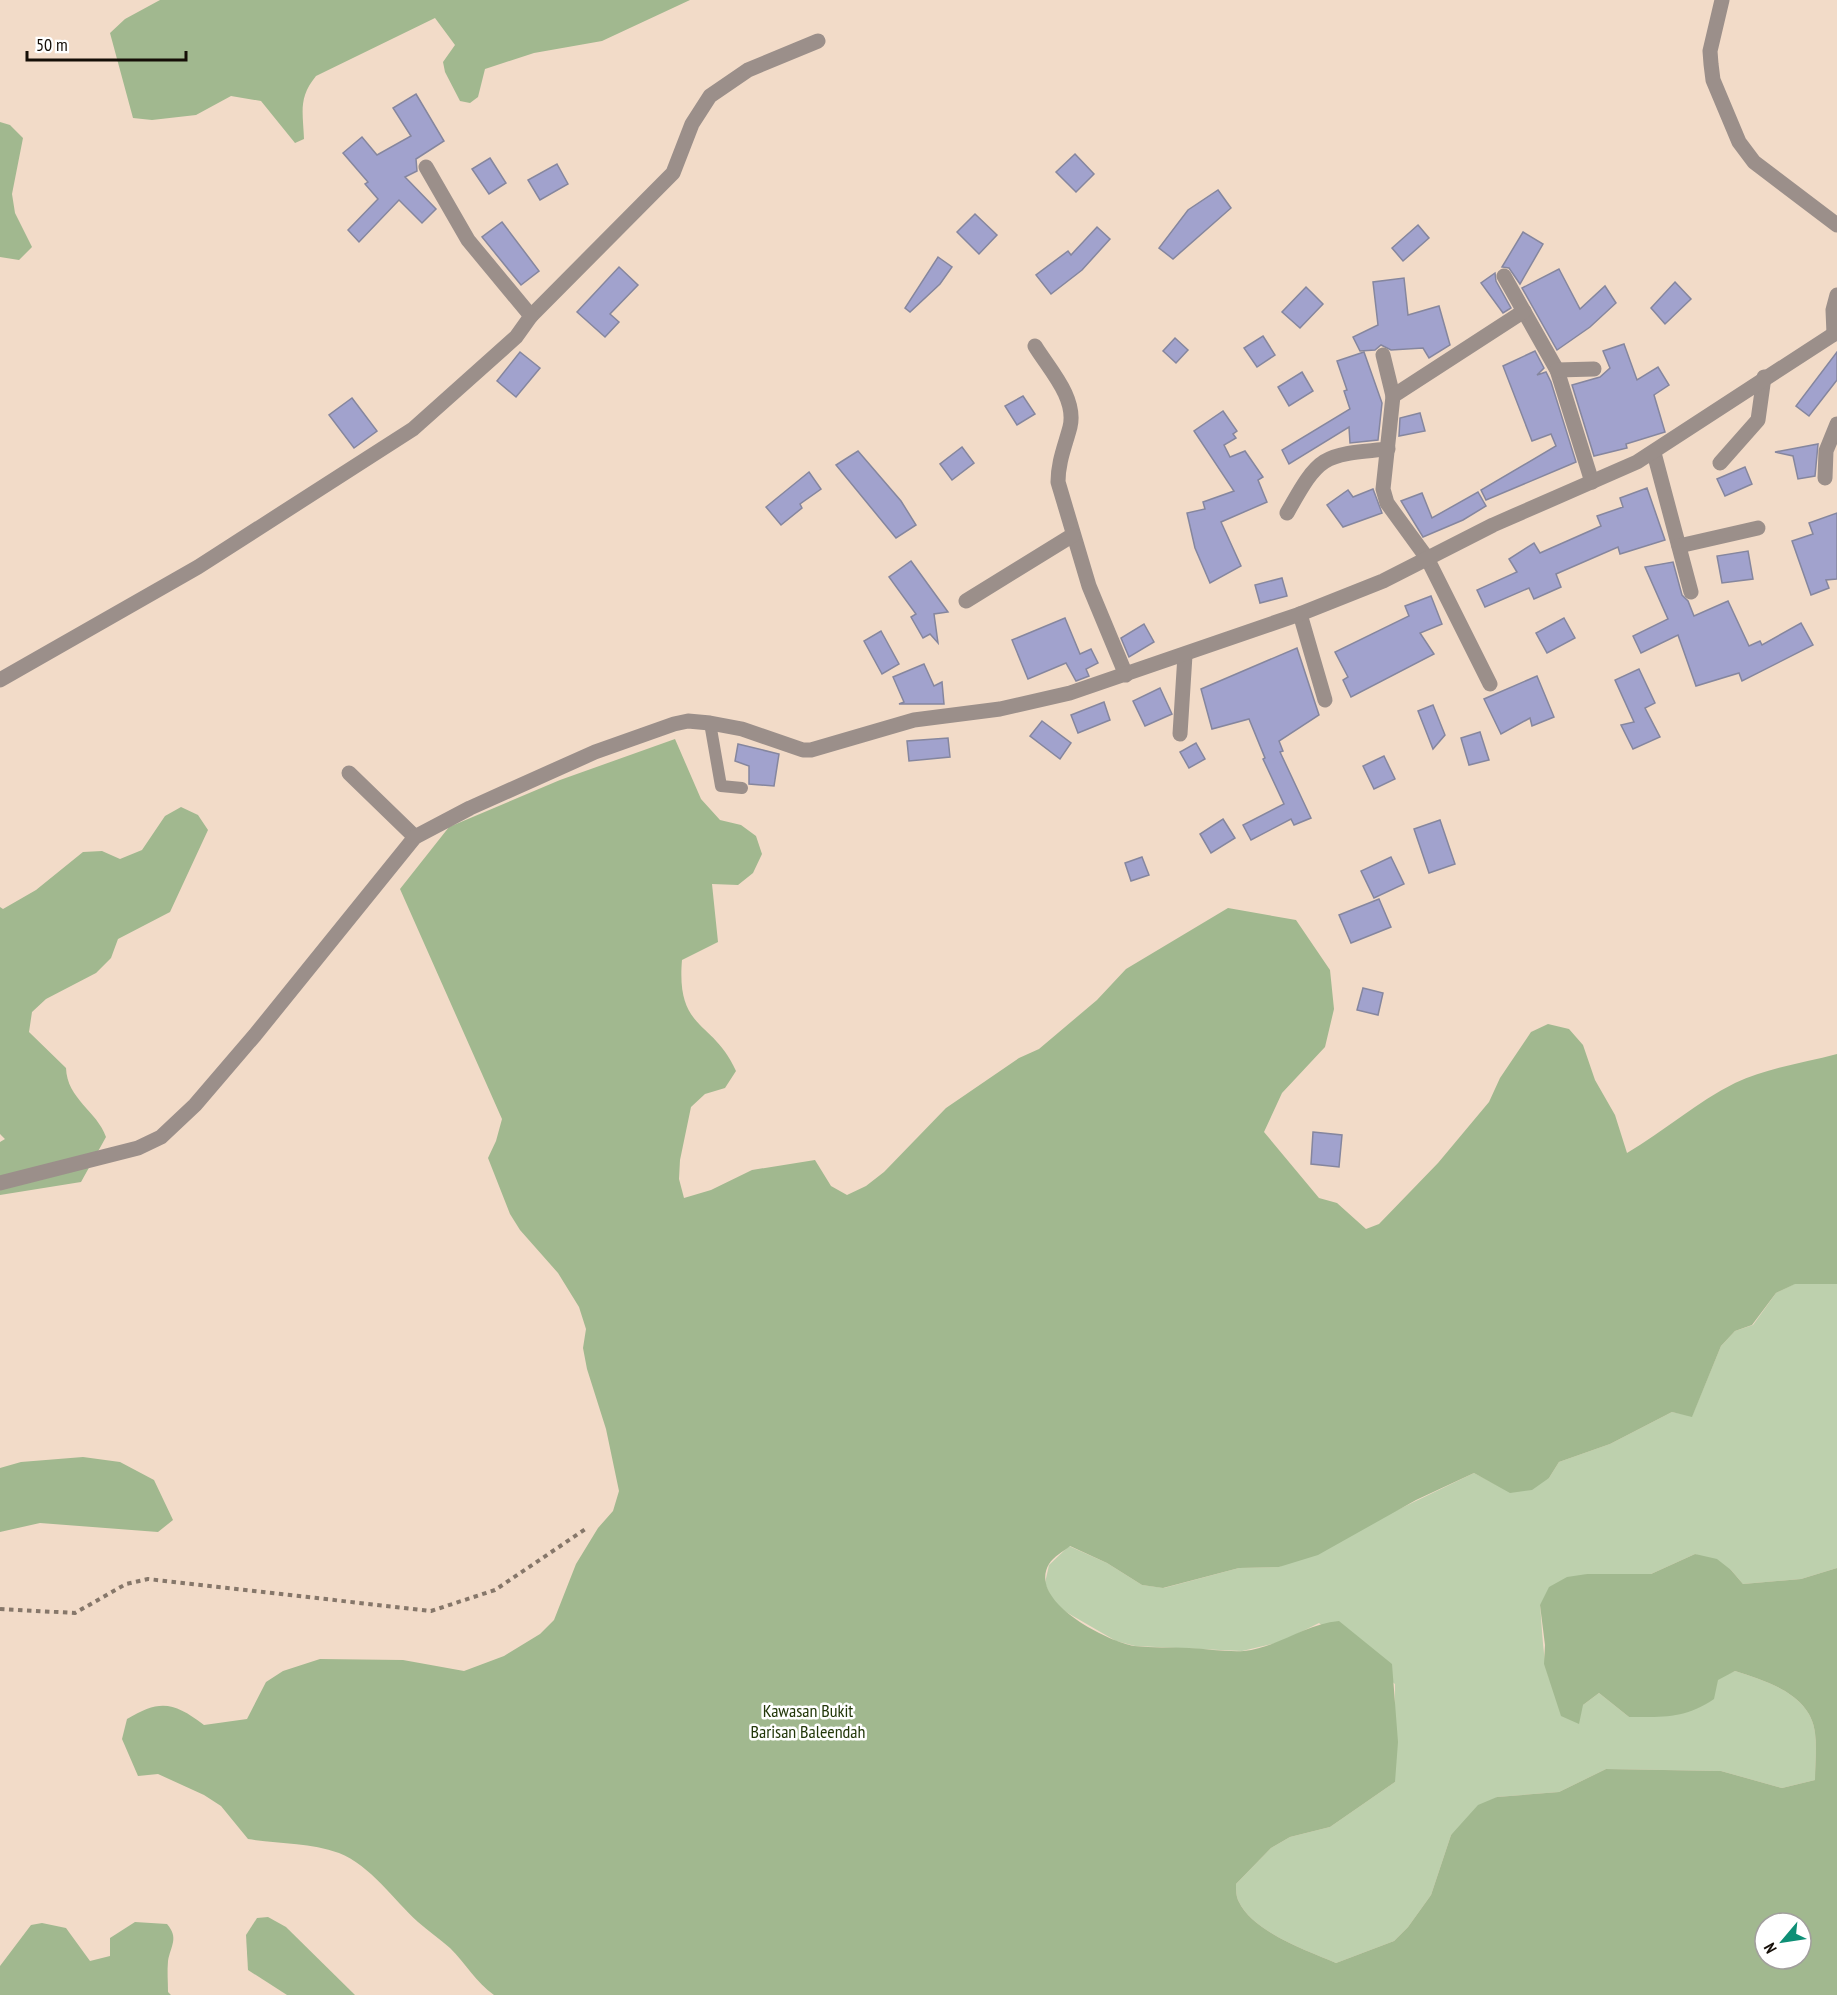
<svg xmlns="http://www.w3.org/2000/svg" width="1837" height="1995" font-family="'PT Sans Narrow',sans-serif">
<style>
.green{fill:#bdd0ad}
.forest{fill:#a1b88f;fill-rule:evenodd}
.building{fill:#a1a2cd;stroke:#85869e;stroke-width:1.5}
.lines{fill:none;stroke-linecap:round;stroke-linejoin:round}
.path{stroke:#86776a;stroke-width:4;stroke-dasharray:4.5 4.5;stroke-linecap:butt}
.service{stroke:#9b8f8a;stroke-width:12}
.minor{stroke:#9b8f8a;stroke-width:15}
.labels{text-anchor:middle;stroke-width:5;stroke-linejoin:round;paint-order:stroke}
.park-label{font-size:18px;fill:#223709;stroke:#fff}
</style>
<rect width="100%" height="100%" fill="#f2dbc8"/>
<!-- green -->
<path class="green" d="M1794,1284H1837V1568L1801,1579L1743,1584L1731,1570L1695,1554L1651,1574H1587L1540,1605C1542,1622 1543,1673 1552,1683C1560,1692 1574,1698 1583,1705L1599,1693L1629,1717L1735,1671C1767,1681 1811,1695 1815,1733C1817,1749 1815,1765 1815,1780L1782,1788L1721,1771L1606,1769L1559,1792L1497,1797L1451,1835L1431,1895L1408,1927L1394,1941L1336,1963C1308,1951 1253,1932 1239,1902C1236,1897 1236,1889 1236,1884L1271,1848L1290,1837L1330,1827L1395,1782V1684L1319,1623L1281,1642L1242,1651L1135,1646L1116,1641L1066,1612L1052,1600L1045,1583L1049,1565L1069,1546L1107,1563L1142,1585L1164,1588L1239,1568L1279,1567L1474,1473L1510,1492L1549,1478L1559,1462L1610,1444L1672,1412L1692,1416L1721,1346L1735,1331L1753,1325L1776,1293Z"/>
<!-- forest -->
<g class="forest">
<path d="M160,0H690L602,41L534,53L485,69L478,97L470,103L460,101L445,72L443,62L455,45L435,18L316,76C298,98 303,112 304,139L295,143L261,101L231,96L196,115L152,120L133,118L110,33L125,19Z"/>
<path d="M0,122L10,125L23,138L12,194L15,213L32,247L19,260L0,257Z"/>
<path d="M675,739L701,799L720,820L741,825L756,836L762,854L753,873L738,885L712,884L718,942L682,960C676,1032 713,1019 736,1071L725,1088L705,1094L691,1107L680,1160L679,1179L684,1198L711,1190L752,1170L815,1160L831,1186L847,1195L866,1186L884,1172L946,1108L1019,1058L1039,1049L1097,1000L1126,969L1228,908L1296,920L1330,970L1334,1009L1325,1047L1282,1093L1264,1132L1319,1198L1337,1203L1366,1229L1379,1224L1438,1163L1489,1102L1500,1078L1531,1032L1548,1024L1569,1029L1583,1045L1595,1080L1615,1115L1627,1153C1664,1131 1697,1102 1735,1083C1767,1068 1803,1063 1837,1054V1284H1795L1776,1293L1752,1325L1735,1331L1721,1346L1692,1417L1672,1412L1610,1444L1559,1462L1549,1478L1532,1490L1510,1493L1474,1473L1416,1500L1318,1555L1279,1567L1239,1568L1163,1588L1142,1585L1107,1563L1070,1546C1064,1551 1053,1557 1049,1564C1027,1601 1106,1641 1134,1646C1152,1648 1171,1647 1189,1648C1207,1649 1227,1652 1244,1651C1279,1647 1305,1624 1339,1621L1392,1664L1398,1742L1395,1782L1330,1827L1290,1837L1271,1848L1236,1884C1236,1889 1236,1897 1239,1902C1253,1932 1308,1951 1336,1963L1394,1941L1408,1927L1431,1895L1451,1835L1478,1805L1497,1797L1559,1792L1606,1769L1721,1771L1782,1788L1815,1780C1815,1765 1817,1748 1815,1733C1811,1695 1767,1681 1735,1671L1718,1680L1714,1699C1685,1719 1663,1717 1629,1717L1599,1693L1583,1705L1579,1724L1561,1716L1544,1664L1545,1645L1540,1605L1549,1587L1567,1577L1587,1574H1651L1695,1554L1717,1559L1731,1570L1743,1584L1801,1579L1837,1568V1995H494C476,1982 466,1964 450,1948C440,1939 428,1931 418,1922C394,1900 370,1865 339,1853C309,1842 279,1844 248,1839L221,1806L204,1795L158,1774L138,1776L122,1739L127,1719C160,1699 174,1702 204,1725L247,1719L266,1682L283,1671L320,1659L403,1660L464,1671L504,1656L540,1634L554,1620L576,1564L598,1528L613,1511L619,1491L606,1429L587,1369L583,1348L586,1329L579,1307L558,1273L520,1230L510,1214L488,1158L496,1141L502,1119L400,889L449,827L560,780ZM1765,1923H1801V1959H1765Z"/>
<path d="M181,807L198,815L208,830L170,912L118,939L111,958L96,973L46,999L32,1012L29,1032L66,1068C67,1099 97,1111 106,1137L81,1182L0,1195V1142L5,1139L0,1134V907L3,909L36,890L83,852L102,851L120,859L142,850L165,816Z"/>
<path d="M83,1457L120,1462L154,1480L173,1520L158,1532L40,1523L0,1532V1468L21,1462Z"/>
<path d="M268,1917L286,1927L355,1995H287L248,1970L246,1935L257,1918Z"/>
<path d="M135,1922L167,1924C179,1938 171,1945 168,1961C167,1971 168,1982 168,1992L171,1995H0V1966L31,1925L42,1923L66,1928L90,1961L110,1956V1938Z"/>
</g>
<!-- building -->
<g class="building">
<path d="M416,94L444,141L416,159L417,171L405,177L436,209L422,223L399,200L359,242L348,230L378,199L365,184L368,182L343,153L362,137L377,155L411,136L393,108Z"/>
<path d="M1075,154L1094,174L1076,192L1056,172Z"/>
<path d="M490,158L506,183L489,194L472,169Z"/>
<path d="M557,164L568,184L540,200L528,180Z"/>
<path d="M1218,190L1231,208L1173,259L1159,248L1188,210Z"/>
<path d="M975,214L997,235L979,254L957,232Z"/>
<path d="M502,222L539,271L521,285L482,237Z"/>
<path d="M1418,225L1429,238L1403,261L1392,248Z"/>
<path d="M1097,227L1110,239L1082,270L1051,294L1036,275L1068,251L1071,255Z"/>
<path d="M1523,232L1543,244L1520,284L1509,268L1502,267Z"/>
<path d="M938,257L952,267L940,284L910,312L905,308Z"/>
<path d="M619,267L638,285L610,314L619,322L605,337L577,312Z"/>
<path d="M1559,269L1580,309L1605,286L1616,303L1590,327L1557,350L1522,288Z"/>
<path d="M1495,273L1496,281L1511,308L1503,313L1481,283Z"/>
<path d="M1404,278L1408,315L1439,306L1450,345L1429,358L1423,348L1391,350L1381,345L1375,350L1360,351L1353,337L1378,325L1373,282Z"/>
<path d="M1675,282L1691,299L1665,324L1651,308Z"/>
<path d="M1306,287L1323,304L1300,328L1282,312Z"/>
<path d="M1263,336L1275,355L1257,367L1244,348Z"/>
<path d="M1175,338L1188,350L1176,363L1163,351Z"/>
<path d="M1624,344L1637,380L1658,367L1669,385L1654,395L1665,432L1626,444L1627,448L1594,456L1572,385L1600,377L1610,368L1603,351Z"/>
<path d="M1535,351L1544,368L1537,375L1546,372L1551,382L1576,462L1486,500L1481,490L1556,446L1551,434L1532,441L1503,366Z"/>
<path d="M520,352L540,368L516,397L497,381Z"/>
<path d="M1364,352L1382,403L1378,440L1350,443L1349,427L1289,464L1282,450L1350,409L1344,391L1347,390L1337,361Z"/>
<path d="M1837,352V380L1809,416L1796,406Z"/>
<path d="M1302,372L1313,391L1289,406L1278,387Z"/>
<path d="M1023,396L1035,414L1017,425L1005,406Z"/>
<path d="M352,398L377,431L354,448L329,415Z"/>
<path d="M1223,411L1237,431L1233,434L1236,438L1224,445L1230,457L1245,451L1263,477L1258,480L1267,502L1221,522L1241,566L1210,583L1195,548L1187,513L1205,509L1203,502L1234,491L1194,431Z"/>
<path d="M1420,413L1425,431L1399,436L1400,418Z"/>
<path d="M1818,444L1815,476L1798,479L1793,456L1775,452Z"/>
<path d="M962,447L974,463L952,480L940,464Z"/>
<path d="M858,451L901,501L916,525L896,538L836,465Z"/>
<path d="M1745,467L1752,484L1725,496L1717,479Z"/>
<path d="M809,472L821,489L800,504L802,508L781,525L766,507Z"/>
<path d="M1647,488L1665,540L1620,554L1618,547L1556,574L1561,587L1534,599L1529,588L1485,607L1477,590L1517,572L1509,559L1534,543L1540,553L1601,526L1597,516L1623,507L1620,498Z"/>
<path d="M1373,489L1382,513L1343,527L1327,505L1348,490L1353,497Z"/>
<path d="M1478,492L1486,506L1463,520L1423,537L1401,501L1422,493L1432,518Z"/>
<path d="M1837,513V579L1826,580L1829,588L1811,595L1792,541L1813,534L1809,523Z"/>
<path d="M1748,551L1753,579L1722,583L1717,556Z"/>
<path d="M911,561L948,612L934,614L938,643L930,634L923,638L911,617L916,614L889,577Z"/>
<path d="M1673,562L1682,595L1688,601L1694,616L1728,601L1749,646L1760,641L1762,645L1801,623L1813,645L1742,681L1739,673L1696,686L1678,635L1641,653L1633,636L1668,619L1645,567Z"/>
<path d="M1282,578L1287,596L1260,603L1255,585Z"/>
<path d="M1431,596L1442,624L1420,633L1434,654L1351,697L1343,680L1348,677L1335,652L1409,616L1405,606Z"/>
<path d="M1065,618L1080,654L1091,649L1098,663L1086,669L1089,676L1076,681L1066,663L1028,679L1012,640Z"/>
<path d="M1564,618L1575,638L1547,653L1536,633Z"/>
<path d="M1144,624L1154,642L1129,657L1121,638Z"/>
<path d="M881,631L899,664L882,674L864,641Z"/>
<path d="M1297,648L1319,715L1279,741L1283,751L1280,752L1311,818L1294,825L1291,819L1251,840L1243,825L1284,804L1263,759L1265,758L1249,719L1212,729L1201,689Z"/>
<path d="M924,664L934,686L942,682L944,704H899L904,702L893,677Z"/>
<path d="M1639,669L1655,703L1645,708L1660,737L1633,749L1621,725L1634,722L1615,680Z"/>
<path d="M1537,676L1554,717L1532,726L1530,718L1501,734L1484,699Z"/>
<path d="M1160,688L1172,714L1145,726L1133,701Z"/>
<path d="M1104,702L1110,720L1078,733L1071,715Z"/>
<path d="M1433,705L1445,735L1433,749L1418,711Z"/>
<path d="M1042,721L1071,743L1060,759L1030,736Z"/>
<path d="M1480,732L1489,760L1469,765L1461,738Z"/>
<path d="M948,738L950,757L909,761L907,741Z"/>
<path d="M1196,743L1205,759L1189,768L1180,752Z"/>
<path d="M738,744L779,754L774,786L749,784V766L735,761Z"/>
<path d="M1384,756L1395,779L1374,789L1363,766Z"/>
<path d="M1223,819L1235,838L1211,853L1200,834Z"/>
<path d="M1440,820L1455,864L1429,873L1414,829Z"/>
<path d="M1142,857L1149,875L1131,881L1125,863Z"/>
<path d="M1391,857L1404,884L1374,898L1361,871Z"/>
<path d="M1379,899L1391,927L1351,943L1339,915Z"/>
<path d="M1363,988L1383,993L1378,1015L1357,1010Z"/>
<path d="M1313,1132L1342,1135L1339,1167L1311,1164Z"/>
</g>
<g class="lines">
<!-- path -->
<path class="path" d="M0,1609L75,1613L126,1584L148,1579L431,1611L495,1590L587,1528"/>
<!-- service -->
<path class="service" d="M710,723L721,786L742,788"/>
<!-- minor -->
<g class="minor">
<path d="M1722,0L1710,51L1711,64L1713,80L1739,142L1754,162L1837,225"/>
<path d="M1504,276L1557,370L1592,482"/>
<path d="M531,316L673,173L692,124L710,96L748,70L818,41"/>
<path d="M1834,334L1833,310L1837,295"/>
<path d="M1035,346C1049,369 1077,398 1070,427C1065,446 1058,462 1058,482L1089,586L1126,675"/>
<path d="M1383,355L1393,396"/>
<path d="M1557,370L1594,369"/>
<path d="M1654,453L1691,592"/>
<path d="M1720,463L1758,420L1764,377"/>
<path d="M1825,478L1826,451L1837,424"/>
<path d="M1287,513C1320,454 1322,455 1388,449"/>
<path d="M1679,546L1758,528"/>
<path d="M966,601L1073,535"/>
<path d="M1300,614L1325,700"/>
<path d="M0,680L198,567L413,429L516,337L531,316L468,240L426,167"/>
<path d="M1490,684L1427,558L1387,503L1383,489L1393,396L1524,311"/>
<path d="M1180,734L1185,655"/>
<path d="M349,773L415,837"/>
<path d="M0,1183L138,1148L161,1137L195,1105L255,1035L415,837L470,808L595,752L674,724L688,721L710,723L742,729L803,750H811L914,720L1000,709L1070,693L1300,614L1383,581L1493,525L1637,462L1837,332"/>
</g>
</g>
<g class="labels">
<!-- park labels -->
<g class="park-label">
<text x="808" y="1717">Kawasan Bukit<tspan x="808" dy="21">Barisan Baleendah</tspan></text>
</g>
</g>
<!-- north arrow -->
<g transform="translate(1783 1941) rotate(241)"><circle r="28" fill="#ffffff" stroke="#a19f9c" stroke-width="1.5"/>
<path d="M0-4.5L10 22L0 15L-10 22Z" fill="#0e8f76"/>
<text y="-9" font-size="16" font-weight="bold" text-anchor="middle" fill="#150e07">N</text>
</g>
<!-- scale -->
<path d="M27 51v9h159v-9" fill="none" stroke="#150e07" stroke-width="3"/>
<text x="36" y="51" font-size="18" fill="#150e07" stroke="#ffffff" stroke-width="4.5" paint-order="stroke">50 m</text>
</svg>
